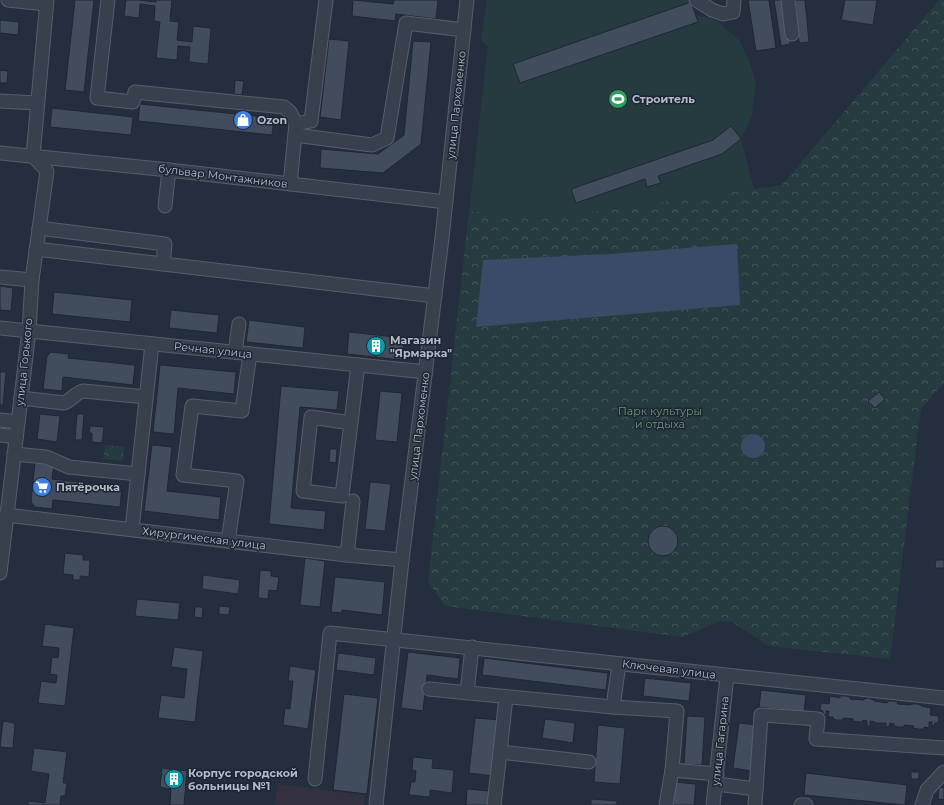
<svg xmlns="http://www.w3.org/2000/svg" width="944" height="805" font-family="Montserrat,sans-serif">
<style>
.medical{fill:#33303f}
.forest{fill:url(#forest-crowns)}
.pitch{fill:#263b3f}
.water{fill:#3a4b67}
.building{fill:#414c5d;stroke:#1f2735}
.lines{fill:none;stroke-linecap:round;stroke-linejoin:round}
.minor-casing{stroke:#565e6c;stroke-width:15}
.minor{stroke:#38404e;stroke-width:13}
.labels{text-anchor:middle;stroke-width:3;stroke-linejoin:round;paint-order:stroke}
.poi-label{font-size:11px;font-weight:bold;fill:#b4bbc9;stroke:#1d2533;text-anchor:start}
.street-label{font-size:11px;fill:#b4bbc9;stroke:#1d2533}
.park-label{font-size:11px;fill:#6c9978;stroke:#1d2533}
</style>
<defs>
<pattern id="forest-crowns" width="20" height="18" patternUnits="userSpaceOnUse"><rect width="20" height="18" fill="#263b3f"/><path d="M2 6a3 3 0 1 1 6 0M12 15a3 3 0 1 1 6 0" fill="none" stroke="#435559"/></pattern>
</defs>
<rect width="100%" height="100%" fill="#242e3e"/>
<!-- medical -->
<path class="medical" d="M277,784L365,795L364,805H275Z"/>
<!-- forest -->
<g class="forest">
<path d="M939,0H944V383L921,408L890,659L768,646L732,622L720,621L683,637L445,606L428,581L469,211L540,219L782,185Z"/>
<path d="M105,445L124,447L123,461L103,459Z"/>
</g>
<!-- pitch -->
<path class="pitch" d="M487,0H691V2L696,16L708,17L718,22L740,41L750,63L756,83L752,115L741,139L754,189L540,219L469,211L488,46L481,40Z"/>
<!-- water -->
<g class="water">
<path d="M737,244L740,305L476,327L483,260L610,254Z"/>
<circle cx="753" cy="446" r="12"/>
</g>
<!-- building -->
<g class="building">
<path d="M75,0H94L84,92L65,90Z"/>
<path d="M126,0H139L156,2V0H172L170,21L179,22L177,40L192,42L193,26L211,28L208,64L189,62L190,47L178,46L177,60L156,58L160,22L154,21L155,6L140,4L139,18L124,16Z"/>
<path d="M353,0L393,4L394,0H438L436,19L396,14L395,21L352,16Z"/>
<path d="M748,0H769L776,48L756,51Z"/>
<path d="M774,0H784L790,44L781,46Z"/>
<path d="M795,0H805L809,42L799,43Z"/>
<path d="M845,0H877L873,25L841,20Z"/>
<path d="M691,2L698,22L520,83L513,64Z"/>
<path d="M0,20L19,22L18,35L0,33Z"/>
<path d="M329,39L349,41L341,120L320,117Z"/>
<path d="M413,41L431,42L421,144L383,173L320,168L321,149L378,154L404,135Z"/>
<path d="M0,70L8,71L7,83H0Z"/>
<path d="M235,80L244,81L242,95L234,94Z"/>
<path d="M140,104L274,118L272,135L138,121Z"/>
<path d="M52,108L133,117L131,135L50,127Z"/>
<path d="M731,126L741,139L722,154L658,176L661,183L647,187L645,179L576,203L571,189L713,140Z"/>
<path d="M0,286L13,288L11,311L0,310Z"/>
<path d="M54,292L132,300L130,322L52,314Z"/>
<path d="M171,310L219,315L217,333L169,328Z"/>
<path d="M249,320L305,327L303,348L246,342Z"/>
<path d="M349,332L404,338L402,360L347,354Z"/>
<path d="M51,352L69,354L68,358L135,365L133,385L63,377L62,391L43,389L47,356Z"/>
<path d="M160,365L236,372L234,394L178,388L174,434L153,432Z"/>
<path d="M0,372H6L3,405H0Z"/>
<path d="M281,386L339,391L337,410L300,407L291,508L326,511L324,530L269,524Z"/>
<path d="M380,391L402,393L397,442L375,440Z"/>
<path d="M879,392L885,399L875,408L868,401Z"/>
<path d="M40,414L60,416L57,442L37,439Z"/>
<path d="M77,414H84L82,440H75Z"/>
<path d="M90,426L104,427L102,443L92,442V433H89Z"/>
<path d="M152,445L172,447L167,491L221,497L219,520L144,511Z"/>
<path d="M330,449H337L336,463L329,462Z"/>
<path d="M35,462L54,464L52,479L122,487L120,507L53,500L52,509L35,507L31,502Z"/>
<path d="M370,482L391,484L385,531L365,529Z"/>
<circle cx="663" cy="541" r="15"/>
<path d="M65,553L83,555V560H90L89,577L80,576V580H73V575L63,574Z"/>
<path d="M305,558L325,561L320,607L300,605Z"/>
<path d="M936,560H944V568H935Z"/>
<path d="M260,570L271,571V576L279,577L277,591L269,590L268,599L258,598Z"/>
<path d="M203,575L240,580L238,594L202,589Z"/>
<path d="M335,577L385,582L382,615L342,610V613L331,612Z"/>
<path d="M137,599L180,603L178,620L135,616Z"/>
<path d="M219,606L230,607L229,615L219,614Z"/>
<path d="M195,607H203L202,618L194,617Z"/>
<path d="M45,624L74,628L65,706L38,703L41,681L56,683L57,675L50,674L52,657L58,658L59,648L42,646Z"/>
<path d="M174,647L203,651L195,722L158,718L161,695L184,698L187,669L171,667Z"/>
<path d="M408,652L460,658L458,679L427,675L423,711L401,708Z"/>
<path d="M338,653L376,658L374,675L336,670Z"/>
<path d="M484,658L608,673L606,690L482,675Z"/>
<path d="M290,666L316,670L308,729L283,725L285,708L290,709L293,681H288Z"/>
<path d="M645,678L691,683L689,701L643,696Z"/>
<path d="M761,690L806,695L804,712L759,707Z"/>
<path d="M344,694L378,698L367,794L333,790Z"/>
<path d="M830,696L840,698V696H845L850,697V699L864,700V699L868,698L874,700V701L887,703L888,701H892L898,702L897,704L911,705V704H917L921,705V706L931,708L930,715L939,716L938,723H935L934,726H932V722H929V728L924,727V729H918L913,728L914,726L904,725V727H898L894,726V724L890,723L889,727H886V723H875V722L870,721V726H867V721L863,720V722H857L853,721V719L843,718V720H837L833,719V717H828L829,711H826V715L823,714V711L820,710L821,703L829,704Z"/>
<path d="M687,716L705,717L702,765L684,764Z"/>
<path d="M475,718L500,720L493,776L469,773Z"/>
<path d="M545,719L575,723L573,743L542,738Z"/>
<path d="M3,721L15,723L13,748L0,747Z"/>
<path d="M739,723L757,725L751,771L733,768Z"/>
<path d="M598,725L625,728L620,784L594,782Z"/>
<path d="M34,748L67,752L63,783H67L65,796H61L60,805H28V801L45,803L49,774L31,771Z"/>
<path d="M413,757L433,759L432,768L454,770L452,793L430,790V797L409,795L411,782H415L416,771L412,770Z"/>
<path d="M162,768L187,771L184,805H170L171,789L160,787Z"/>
<rect x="911" y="772" width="8" height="7"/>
<path d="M806,773L907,785L905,805L804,795Z"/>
<path d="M673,782L696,784L694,805H670Z"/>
<path d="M939,787L944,788V800L938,799Z"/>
<path d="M467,789L490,791L488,805H466Z"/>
<path d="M591,799L617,801V805H591Z"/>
</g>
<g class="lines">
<defs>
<g id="minor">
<path d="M8,0L46,4"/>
<path d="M108,0L97,98L133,102L135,92L284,107L290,112L296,124L290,184"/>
<path d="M696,0L712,10L723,14L733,12L734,0"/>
<path d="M788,0L792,34"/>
<path d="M0,101L37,103"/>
<path d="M296,124L311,121L326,0"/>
<path d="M295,135L372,145L387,138L406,23L464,30"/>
<path d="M0,153L169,170L446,202"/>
<path d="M165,206L169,170"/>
<path d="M39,228L165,244L163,264"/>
<path d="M36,249L435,296"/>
<path d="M0,277L32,280"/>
<path d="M0,328L426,372"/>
<path d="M235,352L239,324"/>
<path d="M21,398L64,403C72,400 75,393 83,391L146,397"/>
<path d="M0,420L18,422"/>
<path d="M351,423L311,417L303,491L342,496L358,365"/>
<path d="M0,435L16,437"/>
<path d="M14,454L46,457L69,467L138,474"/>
<path d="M6,515L347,555L402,560"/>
<path d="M132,529L152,344"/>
<path d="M228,541L237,481L183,475L192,406L242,411L250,354"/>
<path d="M347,555L353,501"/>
<path d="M0,573L29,331L32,280L47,171L33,156L47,0"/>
<path d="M429,689L613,707L677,711L672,770L666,805"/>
<path d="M467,693L472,647"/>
<path d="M613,707L619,664"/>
<path d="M500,752L506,697"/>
<path d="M672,770L717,774"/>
<path d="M315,779L330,633L944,698"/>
<path d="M716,784L756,789"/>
<path d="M376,805L402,560L442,238L467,0"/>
<path d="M494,805L500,752L589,762"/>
<path d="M713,805L727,676"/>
<path d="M755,805L761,715L818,719L816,739L944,748"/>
<path d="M801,805H806"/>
<path d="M922,805L927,790L944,772"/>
</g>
</defs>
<!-- minor casing -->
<use href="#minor" class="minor-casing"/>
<!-- minor -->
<use href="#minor" class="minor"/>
</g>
<!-- icons -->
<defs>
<symbol id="stadium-disc" viewBox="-11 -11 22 22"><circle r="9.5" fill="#2e9e5b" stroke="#1d2533"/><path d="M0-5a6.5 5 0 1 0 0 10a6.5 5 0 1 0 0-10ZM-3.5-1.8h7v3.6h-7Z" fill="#fff"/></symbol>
<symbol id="shop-disc" viewBox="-11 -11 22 22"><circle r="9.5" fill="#3f7fe0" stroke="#1d2533"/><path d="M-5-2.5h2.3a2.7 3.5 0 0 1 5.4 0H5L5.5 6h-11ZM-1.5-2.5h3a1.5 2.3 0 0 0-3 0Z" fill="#fff"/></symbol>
<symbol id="building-disc" viewBox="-11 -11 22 22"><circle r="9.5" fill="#0f9aa8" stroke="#1d2533"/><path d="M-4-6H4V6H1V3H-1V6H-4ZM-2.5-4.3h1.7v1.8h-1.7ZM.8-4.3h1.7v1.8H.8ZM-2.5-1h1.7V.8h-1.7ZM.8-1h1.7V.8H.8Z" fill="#fff"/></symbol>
<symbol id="supermarket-disc" viewBox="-11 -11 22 22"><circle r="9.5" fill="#3f7fe0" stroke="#1d2533"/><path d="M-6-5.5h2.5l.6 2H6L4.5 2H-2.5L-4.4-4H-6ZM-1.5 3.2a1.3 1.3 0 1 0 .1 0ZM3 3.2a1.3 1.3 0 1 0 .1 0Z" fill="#fff"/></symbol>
</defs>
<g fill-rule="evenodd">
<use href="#stadium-disc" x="607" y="88" width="22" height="22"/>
<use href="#shop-disc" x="232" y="109" width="22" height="22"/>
<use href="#building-disc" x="365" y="335" width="22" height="22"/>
<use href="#supermarket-disc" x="31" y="476" width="22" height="22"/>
<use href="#building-disc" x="163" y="768" width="22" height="22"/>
</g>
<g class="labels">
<!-- poi labels -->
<g class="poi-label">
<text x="632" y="103">Строитель</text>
<text x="257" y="124">Ozon</text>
<text x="390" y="344">Магазин<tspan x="390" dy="13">"Ярмарка"</tspan></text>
<text x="56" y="491">Пятёрочка</text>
<text x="188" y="777">Корпус городской<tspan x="188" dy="13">больницы №1</tspan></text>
</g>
<!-- street labels -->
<g class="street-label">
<text transform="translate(456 105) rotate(-84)" y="4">улица Пархоменко</text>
<text transform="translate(223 176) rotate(7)" y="4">бульвар Монтажников</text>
<text transform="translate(213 350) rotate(6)" y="4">Речная улица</text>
<text transform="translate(24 362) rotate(-84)" y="4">улица Горького</text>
<text transform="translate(419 426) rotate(-83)" y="4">улица Пархоменко</text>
<text transform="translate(204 538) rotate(7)" y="4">Хирургическая улица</text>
<text transform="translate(669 669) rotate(7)" y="4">Ключевая улица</text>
<text transform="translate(720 741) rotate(-84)" y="4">улица Гагарина</text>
</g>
<!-- park labels -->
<g class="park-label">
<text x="660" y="415">Парк культуры<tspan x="660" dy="13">и отдыха</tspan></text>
</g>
</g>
</svg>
